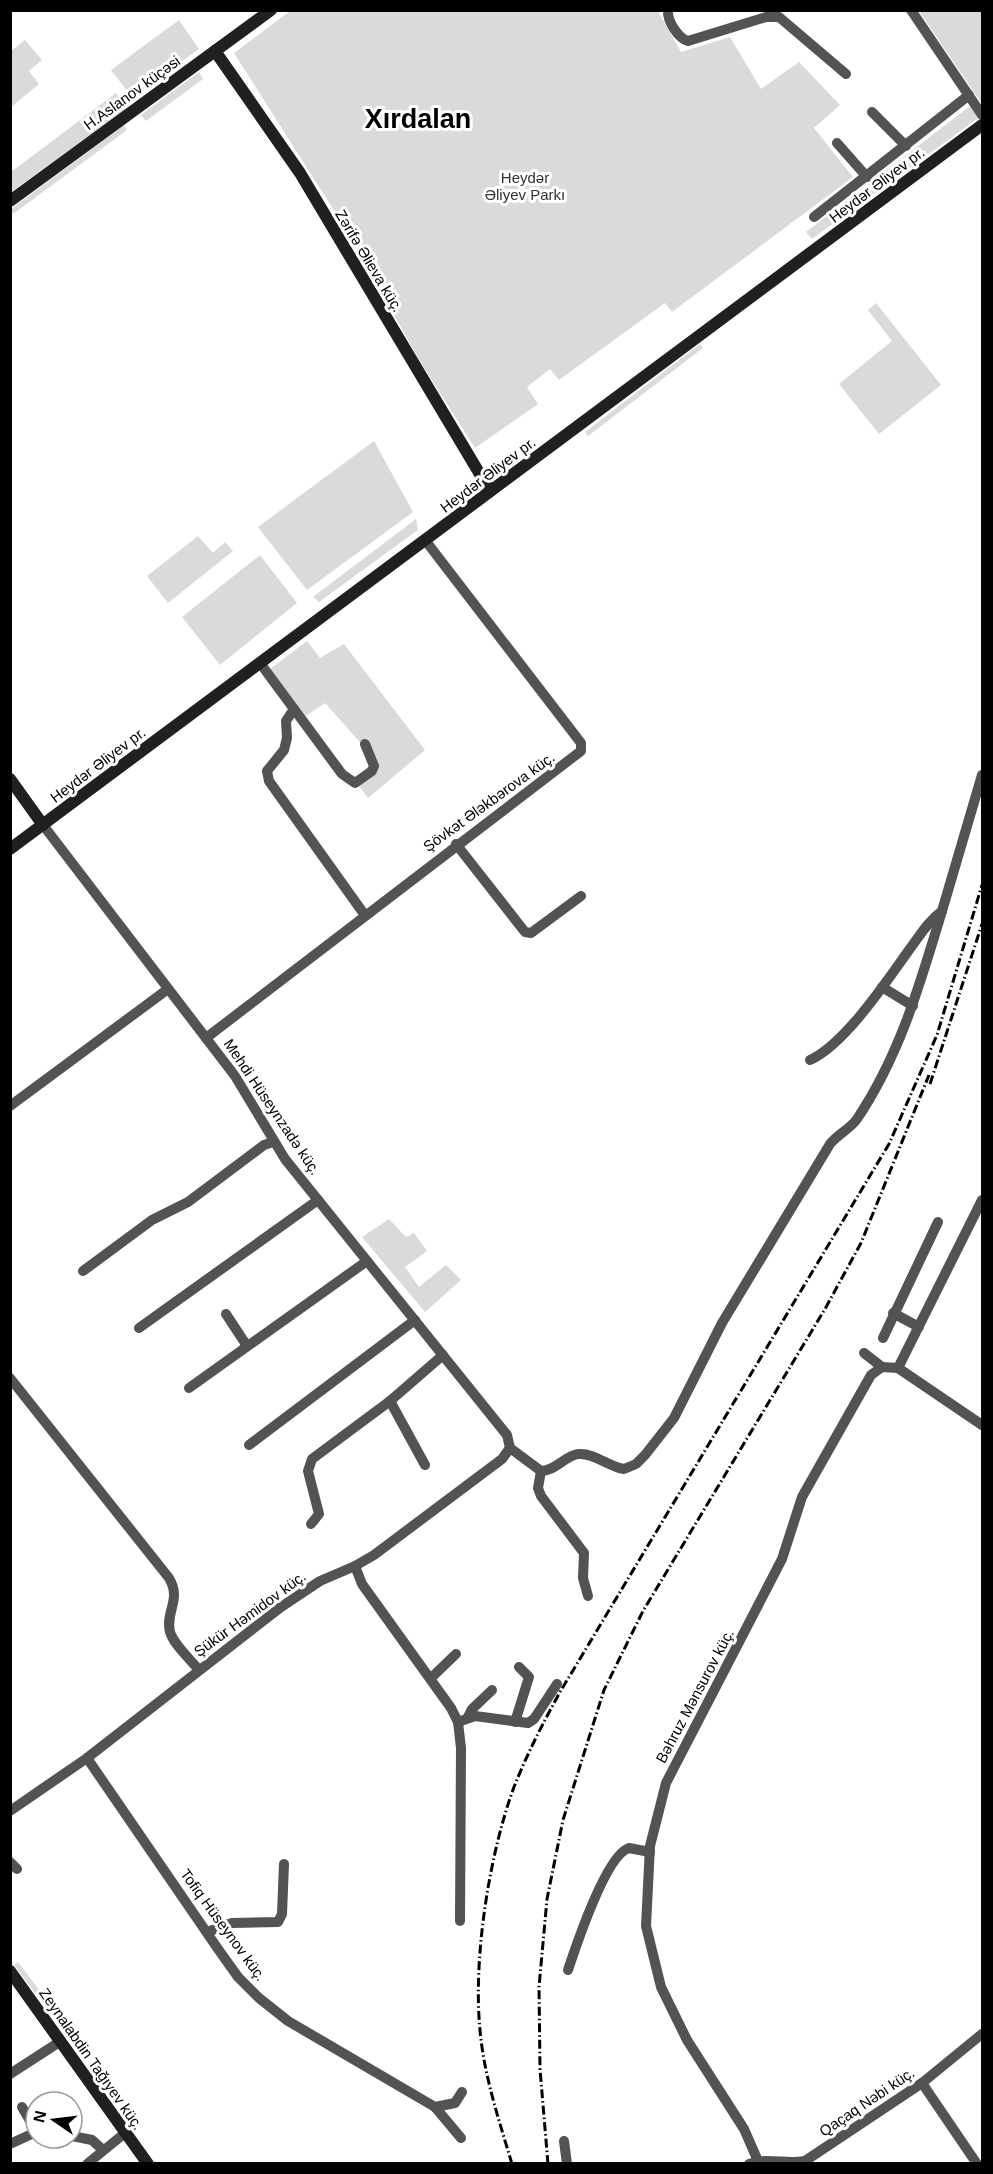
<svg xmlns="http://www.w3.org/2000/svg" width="993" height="2174" font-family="Helvetica,sans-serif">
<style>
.green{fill:#dadada}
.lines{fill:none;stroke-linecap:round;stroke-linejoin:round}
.street{stroke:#535353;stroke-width:10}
.secondary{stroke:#202020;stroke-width:12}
.rail{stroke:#000;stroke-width:3;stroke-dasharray:9 3 1.5 3;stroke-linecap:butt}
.labels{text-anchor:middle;stroke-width:6;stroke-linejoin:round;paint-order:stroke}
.street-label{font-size:15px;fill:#000;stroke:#fff}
.park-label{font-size:15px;fill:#313131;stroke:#fff}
.town-label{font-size:27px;font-weight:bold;fill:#000;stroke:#fff}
</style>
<rect width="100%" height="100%" fill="#fff"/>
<!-- green -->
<g class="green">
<path d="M290,11H658L681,52L730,37L761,89L799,62L840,105L814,128L853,177L672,312L665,303L559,380L550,369L527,387L538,404L475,448L421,363L347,231L234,53Z"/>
<path d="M919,11H982V104Z"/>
<path d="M179,20L199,49L132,97L111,70Z"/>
<path d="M25,40L42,60L29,71L39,84L11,107V51Z"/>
<path d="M199,72L203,79L146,121L141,115Z"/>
<path d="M116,93L126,109L11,192V172Z"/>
<path d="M970,106L978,118L812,239L806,232Z"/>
<path d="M124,125L127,130L13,214L11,209Z"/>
<path d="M876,303L941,385L879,434L839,384L892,341L868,310Z"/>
<path d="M700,344L703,348L588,436L585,432Z"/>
<path d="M374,441L413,512L307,590L258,527Z"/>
<path d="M416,519L418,530L319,602L313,597Z"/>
<path d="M198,536L213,553L225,542L233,551L168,603L147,576Z"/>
<path d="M260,555L297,603L220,665L182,617Z"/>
<path d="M307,641L320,658L344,644L425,750L368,798L354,779L376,760L325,703L306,716L270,669Z"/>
<path d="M389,1219L406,1237L414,1233L427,1251L405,1267L419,1287L446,1265L461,1280L425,1312L362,1237Z"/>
<path d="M18,1962L64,2023L60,2026L14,1965Z"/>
</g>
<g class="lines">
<!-- street -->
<g class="street">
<path d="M668,10C667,21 678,38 688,41L766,17H779L846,74"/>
<path d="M911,10L982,115"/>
<path d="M872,112L906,146"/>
<path d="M837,143L867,177"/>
<path d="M814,217L969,95"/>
<path d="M260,663L294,709L286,721L287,738L284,750L267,771L269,781L364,914"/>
<path d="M294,709L342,774L355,783L372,771L374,766L365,744"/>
<path d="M43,825L235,1076L285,1159L507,1435L510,1448"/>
<path d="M456,844L525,932L531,933L581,896"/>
<path d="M882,987L913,1006"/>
<path d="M206,1038L581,751V743L425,540"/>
<path d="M810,1060C845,1044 886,982 909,950C919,937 928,921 942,911L982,775"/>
<path d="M10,1106L168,989"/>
<path d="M83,1271L152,1220L188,1202L264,1145L273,1142"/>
<path d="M893,1313L919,1327"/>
<path d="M226,1314L247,1346"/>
<path d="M139,1328L318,1200"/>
<path d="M883,1338L938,1222"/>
<path d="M864,1353L882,1367"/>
<path d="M898,1368L982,1200"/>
<path d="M10,1378L169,1578C182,1600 165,1611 170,1632C174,1645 190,1659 199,1670"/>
<path d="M189,1388L367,1261"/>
<path d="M390,1401L425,1465"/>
<path d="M249,1445L415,1320"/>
<path d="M510,1448L541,1471C556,1471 565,1455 579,1454C595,1453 609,1467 624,1469L636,1464L645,1455L674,1418L722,1323L830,1144C838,1134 850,1129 857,1119C900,1055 920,984 942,911"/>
<path d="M541,1471L538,1488L541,1496L584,1553L583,1578L588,1596"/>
<path d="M311,1524L319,1514L308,1471L312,1459L390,1401L443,1355"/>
<path d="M355,1566L362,1584L451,1708L458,1722L461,1748L460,1921"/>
<path d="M431,1678L456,1654"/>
<path d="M468,1717L472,1709L492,1690"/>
<path d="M458,1722L475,1716L528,1723L534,1719L557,1684"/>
<path d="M515,1722L529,1677L519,1667"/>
<path d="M87,1758L218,1949L238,1977L259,1998L288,2021L435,2107L455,2103L462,2092"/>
<path d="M10,1811L87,1758L281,1607L320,1581L355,1566L374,1555L502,1459L510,1448"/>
<path d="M10,1862L17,1869"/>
<path d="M207,1932L232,1923L278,1922L282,1914L284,1864"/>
<path d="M568,1970C576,1946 606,1855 629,1848L650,1852"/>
<path d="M10,2074L61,2041"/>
<path d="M922,2083L977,2164"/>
<path d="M22,2107L36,2131"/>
<path d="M435,2107L461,2138"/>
<path d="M72,2136L92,2140L103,2150"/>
<path d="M564,2141L567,2164"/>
<path d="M10,2144L36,2132"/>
<path d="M758,2161L744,2129L687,2040L661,1987L646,1926L650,1846L666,1783L782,1559L802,1497L871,1375L882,1367L898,1368L982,1425"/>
<path d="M87,2164L125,2133"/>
<path d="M749,2164C769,2157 786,2165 805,2161L922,2083L982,2034"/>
</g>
<!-- secondary -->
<g class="secondary">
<path d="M215,51L300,173L490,491"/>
<path d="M10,201L271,10"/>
<path d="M10,779L43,825"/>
<path d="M10,849L982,125"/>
<path d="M10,1971L148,2164"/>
</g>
<!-- rail -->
<g class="rail">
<path d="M930,1084L982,924"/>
<path d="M512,2164C499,2120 484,2076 480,2030C473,1958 489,1855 514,1787C527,1754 543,1723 560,1692L889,1144L937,1035L982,885"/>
<path d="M548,2164L540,2069L539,1987L547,1899L563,1820L604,1690L643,1611L825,1309L861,1243L929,1075"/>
</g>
</g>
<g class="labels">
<!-- street labels -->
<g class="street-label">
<text transform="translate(132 93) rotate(-36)" y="5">H.Aslanov küçəsi</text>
<text transform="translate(877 185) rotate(-37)" y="5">Heydər Əliyev pr.</text>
<text transform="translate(369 261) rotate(59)" y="5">Zərifə Əlieva küç.</text>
<text transform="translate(488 475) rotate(-37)" y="5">Heydər Əliyev pr.</text>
<text transform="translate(98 765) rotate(-37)" y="5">Heydər Əliyev pr.</text>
<text transform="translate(489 802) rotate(-36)" y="5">Şövkət Ələkbərova küç.</text>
<text transform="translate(272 1107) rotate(56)" y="5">Mehdi Hüseynzadə küç.</text>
<text transform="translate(250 1614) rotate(-36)" y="5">Şükür Həmidov küç.</text>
<text transform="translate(695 1696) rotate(-62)" y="5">Bəhruz Mənsurov küç.</text>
<text transform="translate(223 1925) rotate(54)" y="5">Tofiq Hüseynov küç.</text>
<text transform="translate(91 2059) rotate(55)" y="5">Zeynalabdin Tağıyev küç.</text>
<text transform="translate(867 2102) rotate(-34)" y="5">Qaçaq Nəbi küç.</text>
</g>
<!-- park labels -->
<g class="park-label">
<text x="525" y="183">Heydər<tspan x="525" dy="17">Əliyev Parkı</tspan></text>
</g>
<!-- town labels -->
<g class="town-label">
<text x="418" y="128">Xırdalan</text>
</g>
</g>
<!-- border -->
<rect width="993" height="2174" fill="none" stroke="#000000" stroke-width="24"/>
<!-- north arrow -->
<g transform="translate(54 2120) rotate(284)"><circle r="28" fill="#ffffff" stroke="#999999" stroke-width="1.5"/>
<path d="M0-4.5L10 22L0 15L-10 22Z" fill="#000000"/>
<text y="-9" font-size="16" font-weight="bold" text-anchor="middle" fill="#000000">N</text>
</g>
</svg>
